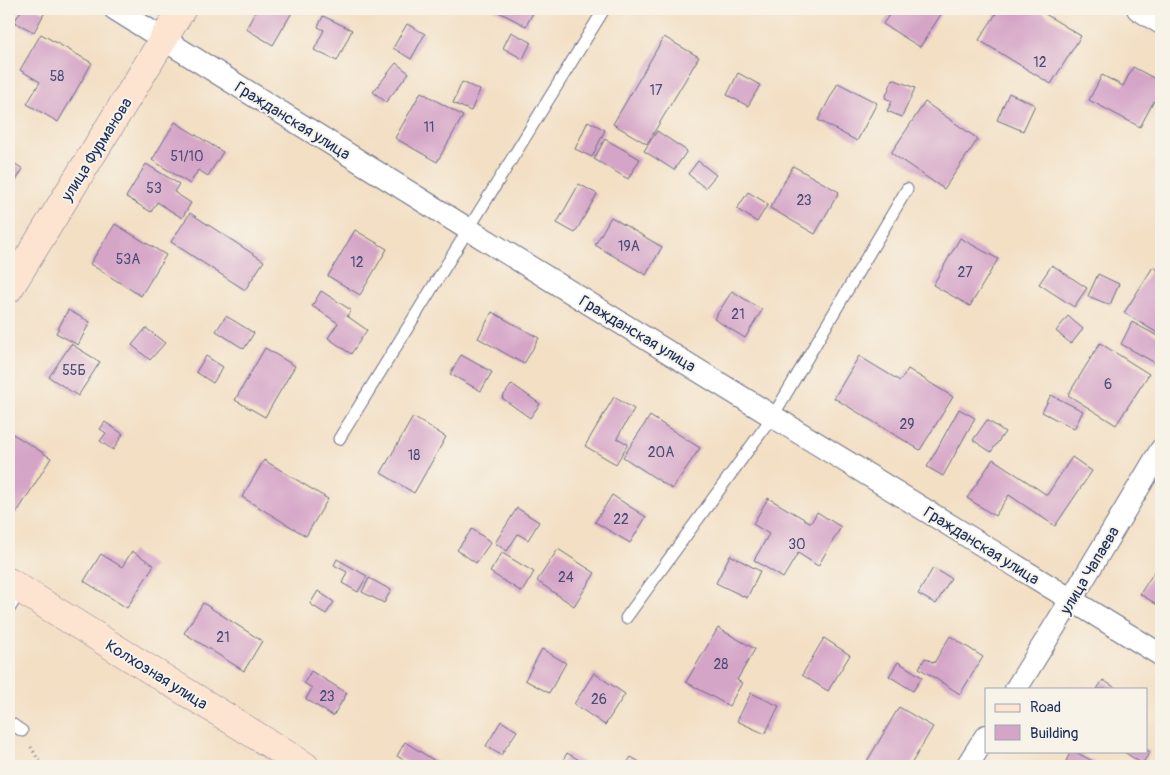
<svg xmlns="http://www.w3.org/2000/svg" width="1170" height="775" font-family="Pangolin,sans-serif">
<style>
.building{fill:#d5a5c8}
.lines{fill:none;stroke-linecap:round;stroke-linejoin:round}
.lane-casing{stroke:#676d82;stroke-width:13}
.street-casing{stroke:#676d82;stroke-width:24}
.secondary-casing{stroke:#676d82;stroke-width:29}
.path{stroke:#676d82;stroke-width:3;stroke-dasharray:1 4;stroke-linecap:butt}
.lane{stroke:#fff;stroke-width:11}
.street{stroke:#fff;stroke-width:22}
.secondary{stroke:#fde4d1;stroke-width:28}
.labels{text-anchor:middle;stroke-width:4;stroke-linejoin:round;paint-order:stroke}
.number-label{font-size:14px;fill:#4a4c78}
.street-label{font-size:16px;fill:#1b2f5e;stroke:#f7f3e8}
</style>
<rect width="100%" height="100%" fill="#f7f3e8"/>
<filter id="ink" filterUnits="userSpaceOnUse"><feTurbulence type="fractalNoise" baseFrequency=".02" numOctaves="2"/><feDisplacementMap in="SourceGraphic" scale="10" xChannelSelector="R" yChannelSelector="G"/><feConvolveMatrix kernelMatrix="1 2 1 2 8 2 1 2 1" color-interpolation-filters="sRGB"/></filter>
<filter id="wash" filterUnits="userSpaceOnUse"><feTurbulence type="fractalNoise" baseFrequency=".0096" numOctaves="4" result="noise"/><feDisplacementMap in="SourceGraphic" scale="20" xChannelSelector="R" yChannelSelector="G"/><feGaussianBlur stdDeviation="1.12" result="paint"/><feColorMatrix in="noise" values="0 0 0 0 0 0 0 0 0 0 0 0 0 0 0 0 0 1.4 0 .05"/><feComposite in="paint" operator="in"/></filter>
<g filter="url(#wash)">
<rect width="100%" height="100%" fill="#f3dfc4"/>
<g id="blocks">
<!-- building -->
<g class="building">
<path d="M22,9H38L45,12L34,32L14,22Z"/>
<path d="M257,9H294L273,45L246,29Z"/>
<path d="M493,9H535L526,26Z"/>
<path d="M893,9H938L943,11L920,47L883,24Z"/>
<path d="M999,9H1037L1081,36L1051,84L979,40Z"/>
<path d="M323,16L352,30L337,61L314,50L324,30L318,27Z"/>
<path d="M407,24L425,34L411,59L393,48Z"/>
<path d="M511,32L531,42L523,59L503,48Z"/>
<path d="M41,34L92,63L58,122L27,104L40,82L20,70Z"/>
<path d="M664,37L699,57L647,144L613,124Z"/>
<path d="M396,63L409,73L386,102L373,92Z"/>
<path d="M1133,67L1161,82V88L1140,127L1089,100L1102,75L1123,86Z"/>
<path d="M738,73L760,85L748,106L727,95Z"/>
<path d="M893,79L915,88L902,117L887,111L892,101L885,98Z"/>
<path d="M462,82L480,90L471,111L453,103Z"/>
<path d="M838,83L877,103L857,141L818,120Z"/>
<path d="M421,92L463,116L437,162L395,138Z"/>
<path d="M1009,93L1035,105L1023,131L997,120Z"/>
<path d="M925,102L978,139L944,189L891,153Z"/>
<path d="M588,121L605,130L592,157L575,149Z"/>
<path d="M175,122L223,152L208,176L198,170L190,184L152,160Z"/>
<path d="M657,131L687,151L674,170L644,151Z"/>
<path d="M605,139L640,159L628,179L594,159Z"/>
<path d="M9,160L23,169L9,192Z"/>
<path d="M698,161L716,175L705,188L688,174Z"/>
<path d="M146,164L179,184L174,192L191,203L182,218L157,202L151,212L126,197Z"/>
<path d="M793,166L839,192L815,234L770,208Z"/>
<path d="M579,184L597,194L575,233L557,223Z"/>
<path d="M748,192L768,204L757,222L737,209Z"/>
<path d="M190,213L264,261L245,290L171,242Z"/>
<path d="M611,217L662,247L646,275L595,245Z"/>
<path d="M115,224L166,255L141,296L90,264Z"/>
<path d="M355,230L387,249L360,295L328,276Z"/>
<path d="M960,238L998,259L970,306L933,285Z"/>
<path d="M1052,265L1087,288L1074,307L1039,284Z"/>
<path d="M1153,267L1161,272V335L1124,313Z"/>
<path d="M1098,274L1119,284L1110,305L1088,296Z"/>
<path d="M321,291L351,310L347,316L367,330L351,354L328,338L338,323L312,306Z"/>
<path d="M732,291L762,310L745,338L714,319Z"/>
<path d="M68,310L90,322L78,345L56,333Z"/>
<path d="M492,312L539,338L524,364L478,338Z"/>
<path d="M226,316L254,333L244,349L216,331Z"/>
<path d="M1068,316L1083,329L1071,344L1056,331Z"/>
<path d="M1132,322L1161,338V366L1121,344Z"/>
<path d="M146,328L165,343L150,360L132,345Z"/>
<path d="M1100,343L1149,374L1116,425L1068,395Z"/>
<path d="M71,344L100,362L78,396L49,377Z"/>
<path d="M265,348L295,366L265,417L235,400Z"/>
<path d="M461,355L492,372L481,391L450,374Z"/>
<path d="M206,356L223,367L213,383L196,372Z"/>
<path d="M859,356L900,381L908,369L953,397L920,450L834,398Z"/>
<path d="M512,384L540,404L530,418L502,398Z"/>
<path d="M1051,395L1083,411L1074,429L1042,412Z"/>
<path d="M614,397L634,409L617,438L628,444L616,464L585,446Z"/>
<path d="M959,409L975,418L943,476L927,467Z"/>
<path d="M650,416L700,448L672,489L623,457Z"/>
<path d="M413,417L446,437L414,493L381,473Z"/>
<path d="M987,420L1005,432L991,452L973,440Z"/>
<path d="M105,422L123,434L113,450L100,441L106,433L100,429Z"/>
<path d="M13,434L51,458L16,514L9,510V441Z"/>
<path d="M1072,457L1092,471L1055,526L1009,495L995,516L967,498L993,459L1047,495Z"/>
<path d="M264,460L328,499L306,536L242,497Z"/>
<path d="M612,495L646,517L630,543L595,522Z"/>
<path d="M768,498L811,523L817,512L841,527L818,566L798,553L783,578L754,560L769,534L753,524Z"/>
<path d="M517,508L539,522L528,540L518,534L507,551L495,543Z"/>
<path d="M472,529L491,542L476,563L457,550Z"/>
<path d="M558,549L595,573L574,606L537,581Z"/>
<path d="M132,551L154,565L127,608L84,581L101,554L122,567Z"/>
<path d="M502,553L534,572L522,592L490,572Z"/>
<path d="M730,555L760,571L747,598L716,583Z"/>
<path d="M337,559L367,576L358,592L342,583L347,572L334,565Z"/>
<path d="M1161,561V607L1140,594Z"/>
<path d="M933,568L951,578L936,604L918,594Z"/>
<path d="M369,578L391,590L384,603L362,592Z"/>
<path d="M318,591L334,602L326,614L310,604Z"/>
<path d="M203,603L262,641L244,671L184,633Z"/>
<path d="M718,628L755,649L737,680L742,683L729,706L686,682Z"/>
<path d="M950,636L983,657L960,694L919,668L925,658L934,663Z"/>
<path d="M824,638L850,655L828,691L802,675Z"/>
<path d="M542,649L566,663L549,693L525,680Z"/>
<path d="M898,662L922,677L913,691L889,676Z"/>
<path d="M311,671L347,693L333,716L306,699L312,688L304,683Z"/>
<path d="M594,673L625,694L605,725L574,704Z"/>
<path d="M1103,680L1117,689H1097Z"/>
<path d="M751,693L779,706L765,734L737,721Z"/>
<path d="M899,707L933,727L910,766H889L885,764L884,766H871L866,763Z"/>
<path d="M501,721L517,731L501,755L486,746Z"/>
<path d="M405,742L435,761L432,766H414L397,756Z"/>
<path d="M1146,749L1150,752L1142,764L1123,751H1146Z"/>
<path d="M1071,751H1074L1096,763L1094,766H1075L1066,761Z"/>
<path d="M567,753L586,764L585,766H560Z"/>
<path d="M631,757L645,765L644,766H625Z"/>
</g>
</g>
</g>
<g filter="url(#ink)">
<use href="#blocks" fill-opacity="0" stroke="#676d82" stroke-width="1"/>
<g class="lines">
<defs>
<g id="lane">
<path d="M339,439L603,11"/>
<path d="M9,609L21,590"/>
<path d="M626,618L773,416L907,189"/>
<path d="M9,722L22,731"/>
</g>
<g id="street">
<path d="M115,9L468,229L1161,655"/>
<path d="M1138,9L1161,23"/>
<path d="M1016,689L1071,600L1161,450"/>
<path d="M967,766L986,736"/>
</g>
<g id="secondary">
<path d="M9,289L182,9"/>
<path d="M9,582L305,766"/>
</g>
</defs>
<!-- lane casing -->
<use href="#lane" class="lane-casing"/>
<!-- street casing -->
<use href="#street" class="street-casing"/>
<!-- secondary casing -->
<use href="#secondary" class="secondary-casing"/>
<!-- path -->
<path class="path" d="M31,747L42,766"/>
<!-- lane -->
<use href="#lane" class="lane"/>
<!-- street -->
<use href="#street" class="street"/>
<!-- secondary -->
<use href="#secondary" class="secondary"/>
</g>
</g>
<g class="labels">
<!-- number labels -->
<g class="number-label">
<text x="1040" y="67">12</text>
<text x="57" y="81">58</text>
<text x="656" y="95">17</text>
<text x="429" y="132">11</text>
<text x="187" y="161">51/10</text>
<text x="154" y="193">53</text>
<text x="804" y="205">23</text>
<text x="629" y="251">19А</text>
<text x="128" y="264">53А</text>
<text x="357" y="267">12</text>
<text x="965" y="277">27</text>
<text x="738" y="319">21</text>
<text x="74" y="375">55Б</text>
<text x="1108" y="389">6</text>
<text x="907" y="429">29</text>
<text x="661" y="457">20А</text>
<text x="414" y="460">18</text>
<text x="621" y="524">22</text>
<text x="797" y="549">30</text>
<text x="566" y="582">24</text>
<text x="223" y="642">21</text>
<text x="721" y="669">28</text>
<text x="327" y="701">23</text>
<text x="599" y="704">26</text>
</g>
<!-- street labels -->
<g class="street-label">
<text transform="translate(293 120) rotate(32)" y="6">Гражданская улица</text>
<text transform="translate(96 149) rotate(-58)" y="6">улица Фурманова</text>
<text transform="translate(638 333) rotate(31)" y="6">Гражданская улица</text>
<text transform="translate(982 545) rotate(32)" y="6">Гражданская улица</text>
<text transform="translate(1089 570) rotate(-59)" y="6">улица Чапаева</text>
<text transform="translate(157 674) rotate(32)" y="6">Колхозная улица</text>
</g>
</g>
<!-- margin -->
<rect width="1170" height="775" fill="none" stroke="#f7f3e8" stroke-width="30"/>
<!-- legend -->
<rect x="985" y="688" width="162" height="65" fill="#f7f3e8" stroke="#9fa5b1"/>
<rect x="995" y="704" width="25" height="8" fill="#fde4d1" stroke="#9fa5b1"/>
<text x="1030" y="712" font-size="15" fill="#1b2f5e">Road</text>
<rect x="995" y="725" width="25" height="15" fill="#d5a5c8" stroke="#9fa5b1"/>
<text x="1030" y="738" font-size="15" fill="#1b2f5e">Building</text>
</svg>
